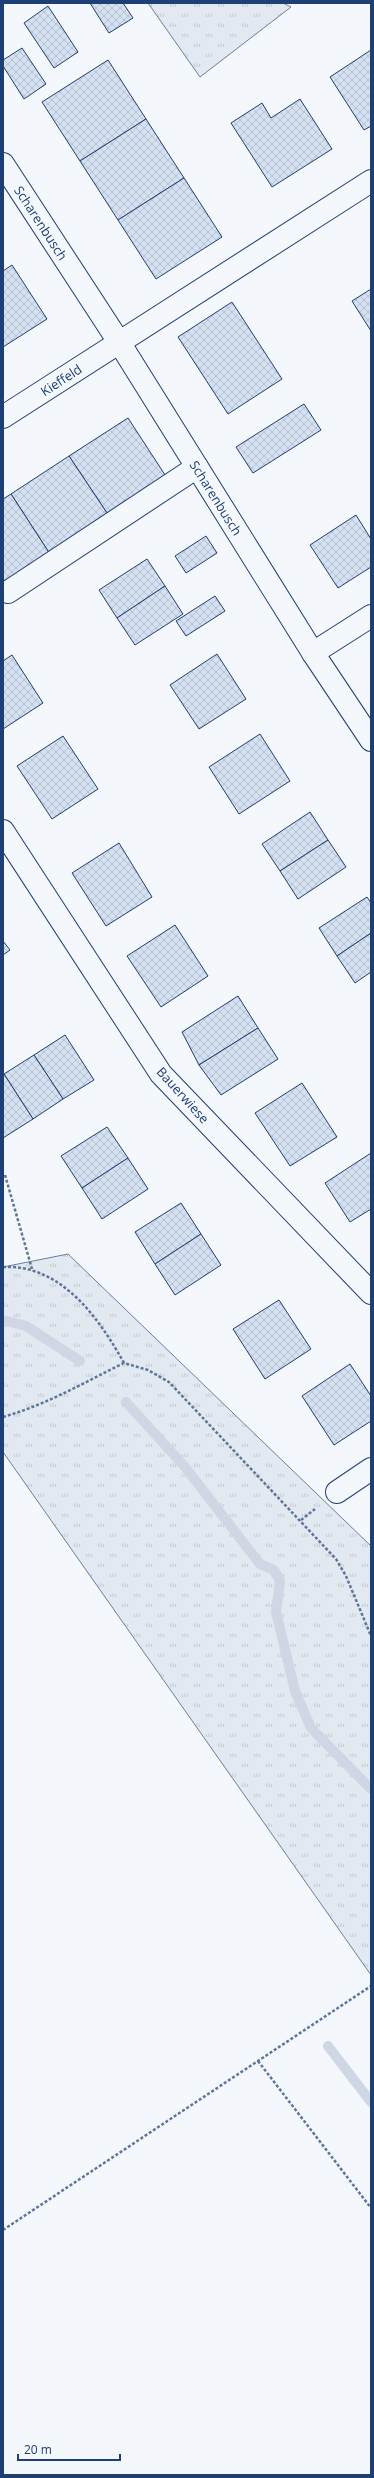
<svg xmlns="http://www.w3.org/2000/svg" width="374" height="2478" font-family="'Open Sans',sans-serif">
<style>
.grass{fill:url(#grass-tufts);stroke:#687fa3}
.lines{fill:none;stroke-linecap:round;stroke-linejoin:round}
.stream{stroke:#cfd7e4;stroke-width:10}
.building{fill:url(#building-cross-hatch);stroke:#1d3f73}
.minor-casing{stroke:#1d3f73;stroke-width:24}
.path{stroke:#5e769c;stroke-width:2.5;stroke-dasharray:3 2;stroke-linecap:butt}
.minor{stroke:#f4f7fb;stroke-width:22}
.labels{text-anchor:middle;stroke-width:3;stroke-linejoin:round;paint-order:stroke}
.street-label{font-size:13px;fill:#1d3f73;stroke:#f4f7fb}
</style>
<defs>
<pattern id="grass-tufts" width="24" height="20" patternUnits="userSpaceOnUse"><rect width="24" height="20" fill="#e3e9f0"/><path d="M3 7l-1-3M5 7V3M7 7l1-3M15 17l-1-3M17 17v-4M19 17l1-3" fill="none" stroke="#c2c9d1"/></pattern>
<pattern id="building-cross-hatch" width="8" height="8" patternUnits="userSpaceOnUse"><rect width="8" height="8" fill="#d5e0f0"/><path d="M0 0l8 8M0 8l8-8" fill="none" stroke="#b6c1d1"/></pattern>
</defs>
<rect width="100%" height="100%" fill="#f4f7fb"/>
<!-- grass -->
<g class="grass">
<path d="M148,3H283L291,7L200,77Z"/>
<path d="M68,1254L371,1546V1975L3,1452V1267Z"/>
</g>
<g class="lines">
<!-- stream -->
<g class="stream">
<path d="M3,1320L26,1326L80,1361"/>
<path d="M126,1402L185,1467L260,1564L274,1570L280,1581L276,1612L295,1691L311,1728L371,1789"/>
<path d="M328,2046L371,2102"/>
</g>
</g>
<!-- building -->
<g class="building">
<path d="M90,3H123L133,18L109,33Z"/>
<path d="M48,6L78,52L54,68L24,23Z"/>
<path d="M22,48L46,84L24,99L3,66V60Z"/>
<path d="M371,50V126L364,130L330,77Z"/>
<path d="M108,60L146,119L80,161L42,102Z"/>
<path d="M300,99L332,149L272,187L231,123L262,103L271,118Z"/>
<path d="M146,119L184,178L118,220L80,161Z"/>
<path d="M184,178L222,237L156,279L118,220Z"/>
<path d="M12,265L47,319L3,347V271Z"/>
<path d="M371,289V331L352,301Z"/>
<path d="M232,302L282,379L228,414L178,337Z"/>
<path d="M304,404L321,430L253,473L236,447Z"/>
<path d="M128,418L167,478L109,516L69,456Z"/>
<path d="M69,456L109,516L50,554L11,494Z"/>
<path d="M11,494L50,554L3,585V499Z"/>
<path d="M356,515L371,539V567L338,588L310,545Z"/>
<path d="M206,536L217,553L186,573L175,556Z"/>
<path d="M147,559L165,586L117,618L99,590Z"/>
<path d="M165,586L183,614L135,645L117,618Z"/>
<path d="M215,596L225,611L186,636L176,621Z"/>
<path d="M217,654L246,699L199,729L170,685Z"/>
<path d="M12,655L43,703L3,729V661Z"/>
<path d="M260,734L290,781L239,814L209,767Z"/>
<path d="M63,736L98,789L52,819L17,766Z"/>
<path d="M310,812L328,840L280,871L262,844Z"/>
<path d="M328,840L346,867L298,899L280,871Z"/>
<path d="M119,843L152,897L106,926L72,873Z"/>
<path d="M367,897L371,903V933L337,956L319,928Z"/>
<path d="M175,925L208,976L161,1007L127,956Z"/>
<path d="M371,933V972L355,983L337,956Z"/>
<path d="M3,941L10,950L3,955Z"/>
<path d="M238,996L258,1028L199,1065L182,1032Z"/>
<path d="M258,1028L278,1059L221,1095L199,1065Z"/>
<path d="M65,1035L94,1080L63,1099L34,1055Z"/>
<path d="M34,1055L63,1099L33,1119L4,1074Z"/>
<path d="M4,1074L33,1119L3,1138V1075Z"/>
<path d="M302,1083L337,1137L290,1166L255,1113Z"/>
<path d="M107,1127L128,1158L82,1188L61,1156Z"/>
<path d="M371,1153V1209L350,1222L325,1183Z"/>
<path d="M128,1158L148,1189L102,1219L82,1188Z"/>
<path d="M181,1203L201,1234L155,1264L135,1232Z"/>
<path d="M201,1234L221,1265L175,1295L155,1264Z"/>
<path d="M279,1300L311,1349L265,1379L233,1329Z"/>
<path d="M350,1364L371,1396V1421L334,1445L302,1396Z"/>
</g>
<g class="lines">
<defs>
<g id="minor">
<path d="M3,164L119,342L313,653L371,740"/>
<path d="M3,417L371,181"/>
<path d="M8,592L197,467"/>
<path d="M313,653L371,616"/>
<path d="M3,831L161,1074L371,1293"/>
<path d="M337,1492L371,1469"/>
</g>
</defs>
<!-- minor casing -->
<use href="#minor" class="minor-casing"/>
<!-- path -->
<g class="path">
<path d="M5,1175L32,1269"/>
<path d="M3,1267C61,1264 99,1318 124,1363"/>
<path d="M3,1417C48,1404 83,1383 124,1363L148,1370L169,1382L336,1559L346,1576L371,1636"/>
<path d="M301,1520L315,1509"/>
<path d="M258,2061L371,2208"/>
<path d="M3,2230L371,1986"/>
</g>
<!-- minor -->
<use href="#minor" class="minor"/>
</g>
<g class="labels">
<!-- street labels -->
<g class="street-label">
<text transform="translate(41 223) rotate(57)" y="5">Scharenbusch</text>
<text transform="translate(61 380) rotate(-33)" y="5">Kieffeld</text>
<text transform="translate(216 498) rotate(58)" y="5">Scharenbusch</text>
<text transform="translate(183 1095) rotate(48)" y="5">Bauerwiese</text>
</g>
</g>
<!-- border -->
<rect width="374" height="2478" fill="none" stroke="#1d3f73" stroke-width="8"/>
<!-- scale -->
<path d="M18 2454v6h102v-6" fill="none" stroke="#1d3f73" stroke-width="2"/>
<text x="24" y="2454" font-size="12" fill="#1d3f73" stroke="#f4f7fb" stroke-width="3" paint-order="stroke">20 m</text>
</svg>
